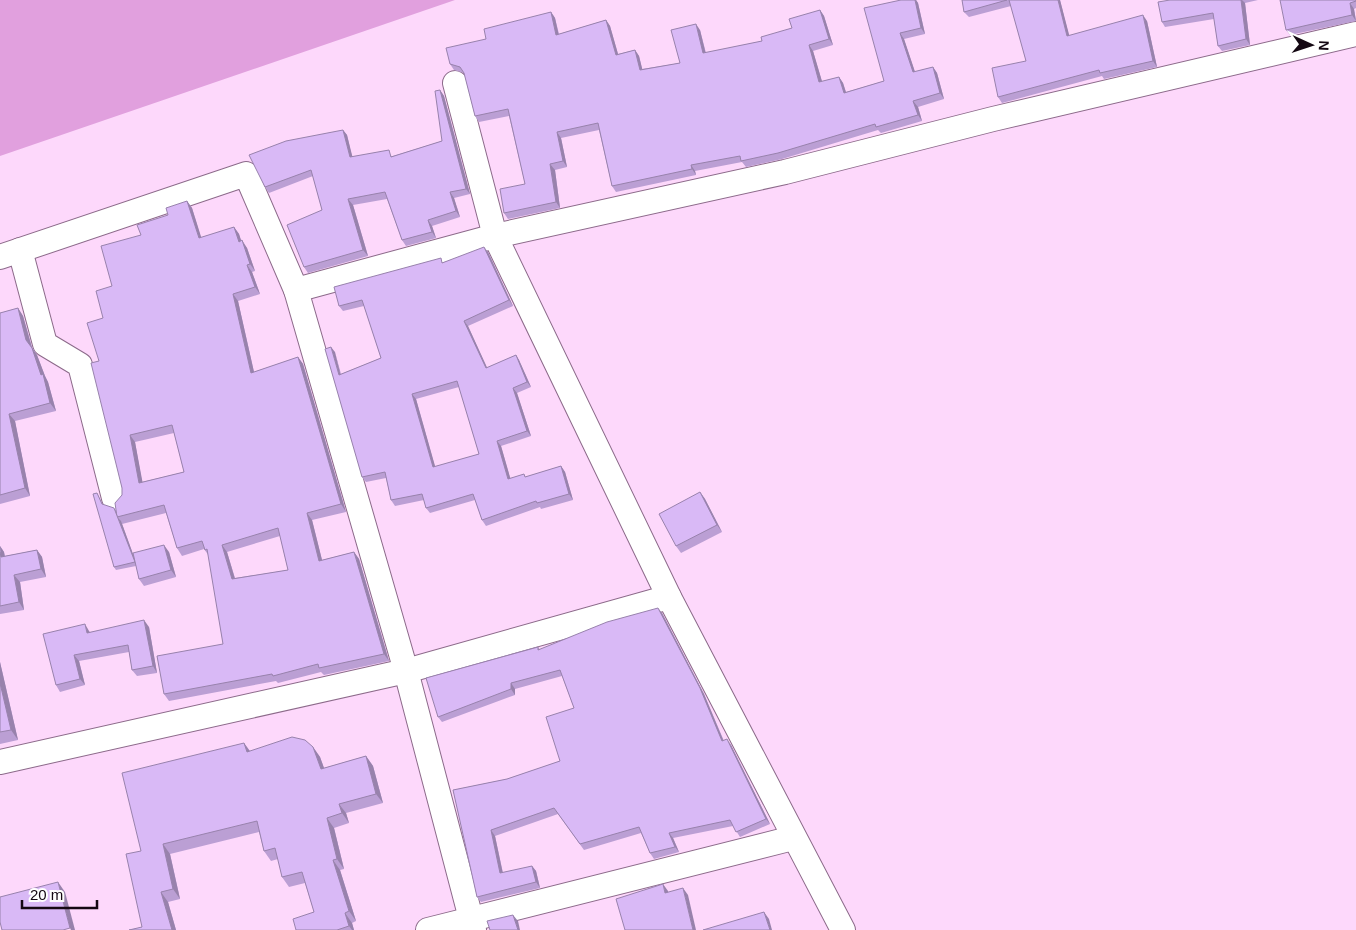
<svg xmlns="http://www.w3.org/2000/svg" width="1356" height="930" font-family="Helvetica,sans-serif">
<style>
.water{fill:#e1a0de}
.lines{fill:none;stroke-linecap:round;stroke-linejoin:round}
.minor-casing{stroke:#8c6a8a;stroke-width:26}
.minor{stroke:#fff;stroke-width:24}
.wall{fill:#bb9fd4;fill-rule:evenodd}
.shaded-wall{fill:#9882ac}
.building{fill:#d9b9f6;stroke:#9882ac;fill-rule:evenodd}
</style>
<rect width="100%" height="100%" fill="#fdd8fb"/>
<!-- water -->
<path class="water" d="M0,0H455L0,156Z"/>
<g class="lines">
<defs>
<g id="minor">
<path d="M455,83L495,236L669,597L843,930"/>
<path d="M20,250L45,344L80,365L114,498"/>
<path d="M0,257L246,174L296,290L406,671L474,930"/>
<path d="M296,290L495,236L785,172L993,119L1356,34"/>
<path d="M0,762L406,671L669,597"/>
<path d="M428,930L793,838"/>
</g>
</defs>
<!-- minor casing -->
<use href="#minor" class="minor-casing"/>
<!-- minor -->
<use href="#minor" class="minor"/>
</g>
<!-- wall -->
<g class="wall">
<path d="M901,0H916L918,3L925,34L904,39L915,72L933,67L937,73L944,99L918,107L922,121L881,133L878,130L782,159L746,167L742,162L695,171L696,175L616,192L612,186L599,130L561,138L567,167L555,170L560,208L508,219L504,213L525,184L509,116L479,122L475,116L464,73L454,70L450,64L486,39L551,12L555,18L559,34L606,20L610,26L618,54L635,50L639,56L642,69L680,63L700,30L706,53L762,41L792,28L820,10L824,16L833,45L813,51L822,82L839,77L843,83L846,92L884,81Z"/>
<path d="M962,0H1060L1069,36L1147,21L1157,67L1104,79L1102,76L1002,103L998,97L1026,61L1011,6L969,17L964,12Z"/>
<path d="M1170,0H1258L1245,3L1250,45L1222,51L1218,46L1214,19L1165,27L1162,22Z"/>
<path d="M1356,0V8L1354,9L1356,21L1290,35L1286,30Z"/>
<path d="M440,90L444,96L470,194L454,198L460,217L432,226L436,238L406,246L402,240L387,199L353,205L368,256L308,273L304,267L322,210L313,176L269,193L265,187L343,130L347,135L352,157L393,156L442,141Z"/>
<path d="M187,201L192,208L201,238L234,227L239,234L241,241L247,248L255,271L252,272L260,294L238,301L254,372L298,357L303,364L346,512L312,520L322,560L354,552L359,559L389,661L324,675L321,672L278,683L276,681L169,701L164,694L223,644L209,556L204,549L182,556L177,548L166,513L122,524L121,521L134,557L169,552L176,577L144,586L139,579L136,566L116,570L114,567L97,493L103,505L116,510L122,495V488L99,361L103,318L112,286L141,235ZM174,433L184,472L142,482L135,442ZM280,536L288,570L235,578L227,552Z"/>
<path d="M488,252L513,306L468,326L487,368L516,355L519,360L531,387L517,393L531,436L501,446L510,478L526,477L561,466L565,472L573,500L541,509L540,507L486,526L482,520L475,500L430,513L426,508L424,500L395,506L391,500L386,478L366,482L362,477L335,352L341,374L381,358L364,306L343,311L339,306L444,262ZM459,387L479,454L435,467L416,399Z"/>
<path d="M18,308L23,316L32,347L37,355L45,376L48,382L56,411L15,421L30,496L0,504V313Z"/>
<path d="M700,492L705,499L722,532L681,553L676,546Z"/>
<path d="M0,546L4,552L5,556L37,550L42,557L46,577L20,582L24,610L0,614Z"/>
<path d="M662,613L704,694L724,741L731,745L770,824L740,837L733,826L673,838L679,852L654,859L650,853L641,833L584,850L558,814L495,836L503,873L532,866L536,871L540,888L481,902L477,897L453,790L507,779L560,761L574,708L562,676L515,689V695L442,722L438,717L538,647L540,650Z"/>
<path d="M149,627L157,673L137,676L132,670L129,652L79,661L85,685L60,692L56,685L89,631L90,632Z"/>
<path d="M0,662L18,740L0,744Z"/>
<path d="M244,743L250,751L313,747L320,757L324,768L366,756L373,766L383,803L346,813L349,823L334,828L344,869L340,870L356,921L352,923L354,930H296L314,912L305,883L289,887L282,877L278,859L271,861L264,851L259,832L170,854L180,899L168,902L176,930H129L142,927L141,851Z"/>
</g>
<!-- shaded-wall -->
<g class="shaded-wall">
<path d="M915,0H916L918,3L925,34L921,28Z"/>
<path d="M1058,0H1060L1071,42L1067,36Z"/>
<path d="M1241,0H1242L1245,3L1250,45L1246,39Z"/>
<path d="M1350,3L1354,9L1356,21L1352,15Z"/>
<path d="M820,10L824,16L833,45L829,39Z"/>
<path d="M551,12L555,18L560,41L556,35Z"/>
<path d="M1143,15L1147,21L1157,67L1153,61Z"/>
<path d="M606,20L610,26L620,61L616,55Z"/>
<path d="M696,24L700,30L707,59L703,53Z"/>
<path d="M900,33L904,39L917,78L913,72Z"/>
<path d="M809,45L813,51L824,88L819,82Z"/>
<path d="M635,50L639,56L644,76L640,70Z"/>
<path d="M933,67L937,73L944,99L940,93Z"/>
<path d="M839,77L843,83L848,99L844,93Z"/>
<path d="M440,90L444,96L470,194L466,189Z"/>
<path d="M913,101L918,107L922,121L918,115Z"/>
<path d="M343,130L347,135L354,163L350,157Z"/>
<path d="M557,132L561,138L567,167L563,161Z"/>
<path d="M550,164L555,170L560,208L556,202Z"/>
<path d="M691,165L695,171L696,175L692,169Z"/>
<path d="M450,192L454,198L460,217L456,211Z"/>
<path d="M348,199L353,205L368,256L363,250Z"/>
<path d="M187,201L192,208L204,246L199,238Z"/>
<path d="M428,220L432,226L436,238L432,232Z"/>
<path d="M234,227L239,234L244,249L239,242Z"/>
<path d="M242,240L247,248L255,271L250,264Z"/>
<path d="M484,247L488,252L513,306L509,300Z"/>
<path d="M247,265L252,272L260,294L255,287Z"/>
<path d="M233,294L238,301L256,381L251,373Z"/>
<path d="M18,308L23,316L32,348L26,340Z"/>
<path d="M464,321L468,326L490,374L486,368Z"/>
<path d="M331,347L335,352L342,381L339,375Z"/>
<path d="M32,348L37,355L45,376L48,382L56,411L50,403Z"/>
<path d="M516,355L519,360L531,387L527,382Z"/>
<path d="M298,357L303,364L346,512L341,504Z"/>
<path d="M513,388L517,393L531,436L527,431Z"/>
<path d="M412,394L416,399L437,473L433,467Z"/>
<path d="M9,414L15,421L30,496L25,488Z"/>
<path d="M130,435L135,442L144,490L139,483Z"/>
<path d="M497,441L501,446L512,484L508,479Z"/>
<path d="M561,466L565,472L573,500L569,494Z"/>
<path d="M700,492L705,499L722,532L717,525Z"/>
<path d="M307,513L312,520L324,568L319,561Z"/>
<path d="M118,518L121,521L137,565L135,562Z"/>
<path d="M164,545L169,552L176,577L171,570Z"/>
<path d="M222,545L227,552L237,586L232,579Z"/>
<path d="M0,546L4,552L6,565L1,557Z"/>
<path d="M37,550L42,557L46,577L41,569Z"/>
<path d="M354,552L359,559L389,661L384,654Z"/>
<path d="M14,575L20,582L24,610L19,602Z"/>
<path d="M658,608L662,613L704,694L726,747L722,741Z"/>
<path d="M144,620L149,627L157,673L153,666Z"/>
<path d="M85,624L89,631L91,640L87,633Z"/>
<path d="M74,655L79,661L85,685L80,679Z"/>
<path d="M0,662L18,740L11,730L0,683Z"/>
<path d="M511,683L515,689V695L511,689Z"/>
<path d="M727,739L731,745L770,824L766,819Z"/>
<path d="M244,743L251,753L247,752Z"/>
<path d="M313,747L320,757L328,779L321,769Z"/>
<path d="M366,756L373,766L383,803L376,794Z"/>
<path d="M339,804L346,813L349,823L342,813Z"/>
<path d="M327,818L334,828L344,869L337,859Z"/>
<path d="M491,830L495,836L504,879L500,873Z"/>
<path d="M669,833L673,838L679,852L675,847Z"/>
<path d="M163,844L170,854L180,899L173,889Z"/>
<path d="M333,860L340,870L356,921L349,911Z"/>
<path d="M532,866L536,871L540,888L536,882Z"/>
<path d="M58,882L65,892L75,930H71L70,928Z"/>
<path d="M663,884L668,891L670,899L665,893Z"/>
<path d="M683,888L688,895L696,930H693Z"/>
<path d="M161,892L168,902L176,930H172Z"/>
<path d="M764,912L769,919L772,930H770Z"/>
<path d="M345,913L352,923L354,930H352L349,926Z"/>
<path d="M513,915L518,921L520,930H518Z"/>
</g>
<!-- building -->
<g class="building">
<path d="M901,0H915L921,28L900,33L913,72L933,67L940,93L913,101L918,115L876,127L875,124L778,153L741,161L740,156L691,165L692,169L612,186L598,123L557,132L563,161L550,164L556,202L504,213L500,189L525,184L508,109L475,116L464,73L460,67L450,64L446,48L486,39L484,29L551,12L556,35L606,20L616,55L635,50L640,70L680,63L671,30L696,24L703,53L762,41L761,37L792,28L789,19L820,10L829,39L809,45L819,82L839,77L844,93L884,81L864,8Z"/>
<path d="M962,0H1007L964,12Z"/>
<path d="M1009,0H1058L1067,36L1143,15L1153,61L1100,73L1099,70L998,97L992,68L1026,61Z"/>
<path d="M1170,0H1241L1246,39L1218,46L1213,13L1162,22L1158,2Z"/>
<path d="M1280,0H1356V1L1350,3L1352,15L1286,30Z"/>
<path d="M440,90L466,189L450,192L456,211L428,220L432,232L402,240L385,192L348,199L363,250L304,267L287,225L322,210L311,170L265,187L249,155L286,141L343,130L350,157L389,150L391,157L442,141L435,91Z"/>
<path d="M187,201L199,238L234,227L239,242L242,240L250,264L247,265L255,287L233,294L251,373L298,357L341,504L307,513L319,561L354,552L384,654L319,668L318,664L273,676L272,674L164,694L157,656L223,644L207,549L205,550L202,541L177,548L164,505L117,517L115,503L122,495V488L91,363L99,361L87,323L103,318L96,291L112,286L101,246L141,235L137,225L168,215L166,208ZM172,425L184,472L139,483L130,435ZM278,528L288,570L232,579L222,545Z"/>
<path d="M484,247L509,300L464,321L486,368L516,355L527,382L513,388L527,431L497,441L508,479L524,474L525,477L561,466L569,494L537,503L536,501L482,520L473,494L426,508L422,494L391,500L385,472L362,477L325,349L331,347L339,375L381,358L362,300L339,306L334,287L441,258L442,263ZM457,381L479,454L433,467L412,394Z"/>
<path d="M18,308L26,340L32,348L41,375L43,374L50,403L9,414L25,488L0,495V313Z"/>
<path d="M700,492L717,525L676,546L659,514Z"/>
<path d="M97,493L102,504L114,508L135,562L114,567L93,494Z"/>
<path d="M164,545L171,570L139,579L133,553Z"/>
<path d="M37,550L41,569L14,575L19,602L0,606V552L1,557Z"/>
<path d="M658,608L700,688L722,741L727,739L766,819L736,832L730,820L669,833L675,847L650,853L639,827L580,844L554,808L491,830L500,873L532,866L536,882L477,897L453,790L507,779L560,761L546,717L574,708L560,670L511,683V689L438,717L426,678L538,647V650L607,622Z"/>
<path d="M144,620L153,666L132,670L128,645L74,655L80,679L56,685L43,634L85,624L87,633Z"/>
<path d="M0,683L11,730L0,732Z"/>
<path d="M292,737L305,740L313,747L321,769L366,756L376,794L339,804L342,813L327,818L337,859L333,860L349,911L345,913L349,926L337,930H296L293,919L314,912L302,872L282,877L275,848L264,851L257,821L163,844L173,889L161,892L172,930H129L142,927L126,854L141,851L122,773L244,743L247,752Z"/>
<path d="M58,882L70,928L63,930H2L0,922V897Z"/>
<path d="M663,884L665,893L683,888L693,930H625L616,899Z"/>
<path d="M764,912L770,930H703Z"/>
<path d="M513,915L518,930H490L487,921Z"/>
</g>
<!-- north arrow -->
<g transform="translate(1311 45) rotate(93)" stroke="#ffffff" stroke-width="4" paint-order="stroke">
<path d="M0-4L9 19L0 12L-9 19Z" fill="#140813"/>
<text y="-8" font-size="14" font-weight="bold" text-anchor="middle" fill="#140813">N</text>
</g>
<!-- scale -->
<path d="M22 900v8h75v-8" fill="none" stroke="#140813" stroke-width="2.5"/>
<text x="30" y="900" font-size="15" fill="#140813" stroke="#ffffff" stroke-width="4" paint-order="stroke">20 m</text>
</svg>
